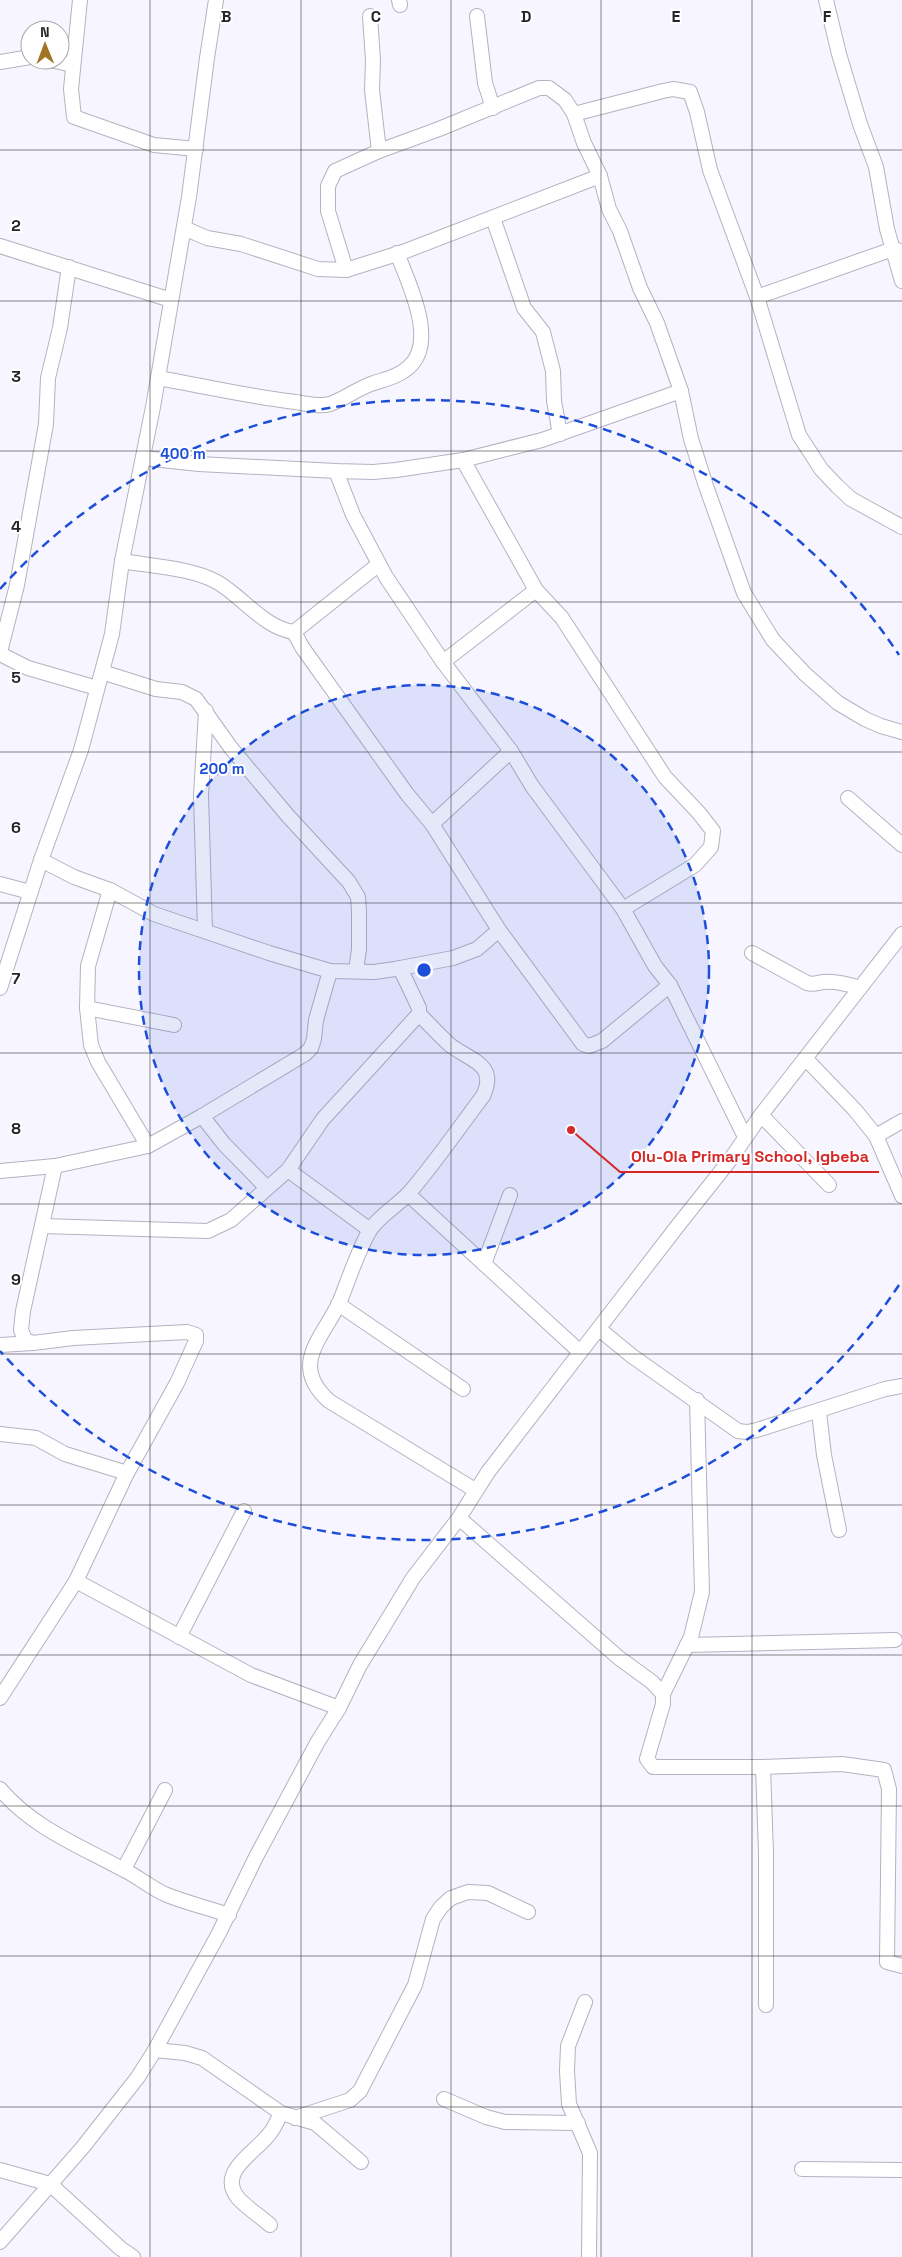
<svg xmlns="http://www.w3.org/2000/svg" width="902" height="2257" font-family="'Space Grotesk',sans-serif">
<style>
.lines{fill:none;stroke-linecap:round;stroke-linejoin:round}
.minor-casing{stroke:#b5b2c1;stroke-width:16}
.minor{stroke:#fff;stroke-width:14}
.grid{fill:none;stroke:#25242a;stroke-width:1;stroke-opacity:0.55}
.ring{fill:none;stroke:#1d4ed8;stroke-width:2.5;stroke-dasharray:9 6}
.grid-label{font-size:16px;text-anchor:middle;font-weight:bold;fill:#25242a;stroke:#fff;stroke-width:4;stroke-linejoin:round;paint-order:stroke}
.centre{fill:#1d4ed8;stroke:#fff;stroke-width:2.5}
.ring-label{font-size:15px;text-anchor:middle;font-weight:bold;fill:#1d4ed8;stroke:#fff;stroke-width:4;stroke-linejoin:round;paint-order:stroke}
.leader{fill:none;stroke:#d62828;stroke-width:2}
.callout-dot{fill:#d62828;stroke:#fff;stroke-width:2}
.callout-label{font-size:16px;text-anchor:middle;font-weight:bold;fill:#d62828;stroke:#fff;stroke-width:4;stroke-linejoin:round;paint-order:stroke}
</style>
<rect width="100%" height="100%" fill="#f7f5ff"/>
<g class="lines">
<defs>
<g id="minor">
<path d="M80,0L71,89L74,117L154,145L196,149"/>
<path d="M399,0L400,5"/>
<path d="M826,0L839,54L860,124L876,167L887,229L902,281"/>
<path d="M370,16L373,60L372,90L379,151"/>
<path d="M477,16L485,83L493,108"/>
<path d="M50,60L73,65"/>
<path d="M0,62L30,57"/>
<path d="M574,114L663,91L673,89L690,92L697,112L710,170L757,297L799,435L821,469L837,486L851,499L902,527"/>
<path d="M493,218L524,308L543,332L553,371L554,401L560,434"/>
<path d="M184,228L207,238L241,244L318,269L346,270L403,252L600,176"/>
<path d="M0,246L171,300"/>
<path d="M346,270L328,211V186L335,171L379,151L439,129L539,88H549L565,100L574,114L584,143L600,176L609,209L620,231L640,288L657,323L681,391L691,439L706,486L744,593L773,640L805,674L838,703L865,719L881,726L902,732"/>
<path d="M757,297L893,249L901,251"/>
<path d="M158,378C204,386 250,397 296,402C307,404 320,407 330,404C344,399 357,389 371,384C385,379 398,377 409,367C438,341 408,282 397,253"/>
<path d="M143,458L199,464L336,471L373,472L396,470L463,460L542,440L681,391"/>
<path d="M463,460L536,590L562,618L665,777L699,813L713,831L711,847L695,865L623,909"/>
<path d="M336,471L353,515L386,577L443,662L511,751L532,786L623,909L655,966L670,985L745,1137"/>
<path d="M122,561C151,566 192,568 217,582C243,597 264,628 294,632L379,564"/>
<path d="M294,632L302,647L407,794L432,824L499,930L583,1044L589,1046L602,1041L670,985"/>
<path d="M0,652L17,585L46,424L48,378L60,328L69,267"/>
<path d="M0,654L28,668L97,688"/>
<path d="M443,662L536,590"/>
<path d="M102,672L156,689L182,692L196,699L231,748L288,816L349,882L358,897L359,911V949L356,971"/>
<path d="M848,798L902,845"/>
<path d="M432,824L511,751"/>
<path d="M41,860L74,877L110,890L154,914L269,953L330,971L374,972L395,969L453,958L477,949L499,930"/>
<path d="M0,884L30,892"/>
<path d="M110,890L88,966L87,1008L91,1045L98,1062L148,1146"/>
<path d="M205,930L201,796L206,711"/>
<path d="M752,953L807,983C814,985 817,983 823,982C836,981 848,984 860,988"/>
<path d="M0,988L41,860L81,750L112,634L122,561L153,407L189,197L207,58L216,0"/>
<path d="M87,1008L174,1025"/>
<path d="M419,1014C429,1024 439,1035 450,1045C471,1061 498,1064 483,1096C458,1129 435,1163 409,1193C397,1206 379,1216 370,1230C359,1248 348,1281 340,1301C324,1337 288,1364 329,1401L475,1490"/>
<path d="M806,1059L855,1110L876,1136L902,1196"/>
<path d="M761,1115L829,1185"/>
<path d="M202,1116L224,1144L267,1188"/>
<path d="M876,1136L902,1121"/>
<path d="M288,1170L370,1230"/>
<path d="M0,1171L55,1166L148,1146L202,1116L305,1054L311,1048L314,1039L316,1020L330,971"/>
<path d="M408,1194L580,1352"/>
<path d="M42,1226L208,1231L231,1220L288,1170L323,1119L419,1014V1008L400,968"/>
<path d="M484,1264L510,1195"/>
<path d="M338,1304L463,1389"/>
<path d="M599,1329L632,1356L738,1431L747,1432L757,1430L885,1389L902,1386"/>
<path d="M0,1345L33,1343"/>
<path d="M819,1412L824,1455L839,1530"/>
<path d="M0,1434L36,1438L65,1454L127,1473"/>
<path d="M459,1518L619,1658L652,1682L663,1694V1704L647,1759L653,1767H763L842,1764L884,1770L889,1789L887,1962L902,1966"/>
<path d="M76,1581L251,1675L339,1708"/>
<path d="M179,1637L244,1511"/>
<path d="M687,1645L895,1640"/>
<path d="M663,1694L691,1637L702,1592L697,1400"/>
<path d="M0,1698L76,1581L127,1473L177,1383L196,1341V1335L187,1332L73,1338L33,1343L25,1340L21,1330L23,1311L55,1166"/>
<path d="M763,1767L766,1853V2005"/>
<path d="M0,1789C33,1828 80,1846 124,1870C139,1877 152,1889 167,1895C187,1903 208,1908 229,1915"/>
<path d="M124,1869L165,1790"/>
<path d="M585,2002L568,2046L567,2071L569,2104L590,2153L589,2257"/>
<path d="M155,2050L185,2053L202,2058L281,2113L315,2123L361,2162"/>
<path d="M444,2099L486,2117L505,2122L578,2123"/>
<path d="M295,2118L350,2100L360,2091L415,1985L433,1919L441,1907L451,1898L468,1892L488,1893L528,1912"/>
<path d="M802,2169L902,2170"/>
<path d="M0,2170L50,2184L120,2248L133,2257"/>
<path d="M270,2225C260,2216 247,2208 238,2198C216,2171 258,2151 270,2133C275,2127 278,2119 281,2113"/>
<path d="M0,2242L83,2147L138,2077L155,2050L219,1933L256,1857L317,1743L339,1708L360,1665L413,1578L459,1518L488,1472L676,1228L730,1160L761,1115L902,934"/>
</g>
</defs>
<!-- minor casing -->
<use href="#minor" class="minor-casing"/>
<!-- minor -->
<use href="#minor" class="minor"/>
</g>
<!-- grid -->
<path class="grid" d="M150,0V2257M301,0V2257M451,0V2257M601,0V2257M752,0V2257M0,150H902M0,301H902M0,451H902M0,602H902M0,752H902M0,903H902M0,1053H902M0,1204H902M0,1354H902M0,1505H902M0,1655H902M0,1806H902M0,1956H902M0,2107H902"/>
<!-- distance rings -->
<circle cx="424" cy="970" r="285" fill="#1d4ed8" fill-opacity=".12"/>
<g class="ring">
<circle cx="424" cy="970" r="285"/>
<path d="M899 1285A570 570 0 0 1 0 1351M0 589A570 570 0 0 1 899 655"/>
</g>
<g class="grid-label">
<text x="226" y="22">B</text>
<text x="376" y="22">C</text>
<text x="526" y="22">D</text>
<text x="676" y="22">E</text>
<text x="827" y="22">F</text>
<text x="16" y="231">2</text>
<text x="16" y="382">3</text>
<text x="16" y="532">4</text>
<text x="16" y="683">5</text>
<text x="16" y="833">6</text>
<text x="16" y="984">7</text>
<text x="16" y="1134">8</text>
<text x="16" y="1285">9</text>
</g>
<circle cx="424" cy="970" r="8" class="centre"/>
<g class="ring-label">
<text x="183" y="459">400 m</text>
<text x="222" y="774">200 m</text>
</g>
<!-- callouts -->
<path class="leader" d="M571 1130L620 1172H879"/>
<circle class="callout-dot" cx="571" cy="1130" r="5"/>
<g class="callout-label">
<text x="750" y="1162">Olu-Ola Primary School, Igbeba</text>
</g>
<!-- north arrow -->
<g transform="translate(45 45) rotate(359)"><circle r="24" fill="#ffffff" stroke="#a8a7aa"/>
<path d="M0-4L9 19L0 12L-9 19Z" fill="#9f7424"/>
<text y="-8" font-size="14" font-weight="bold" text-anchor="middle" fill="#25242a">N</text>
</g>
</svg>
